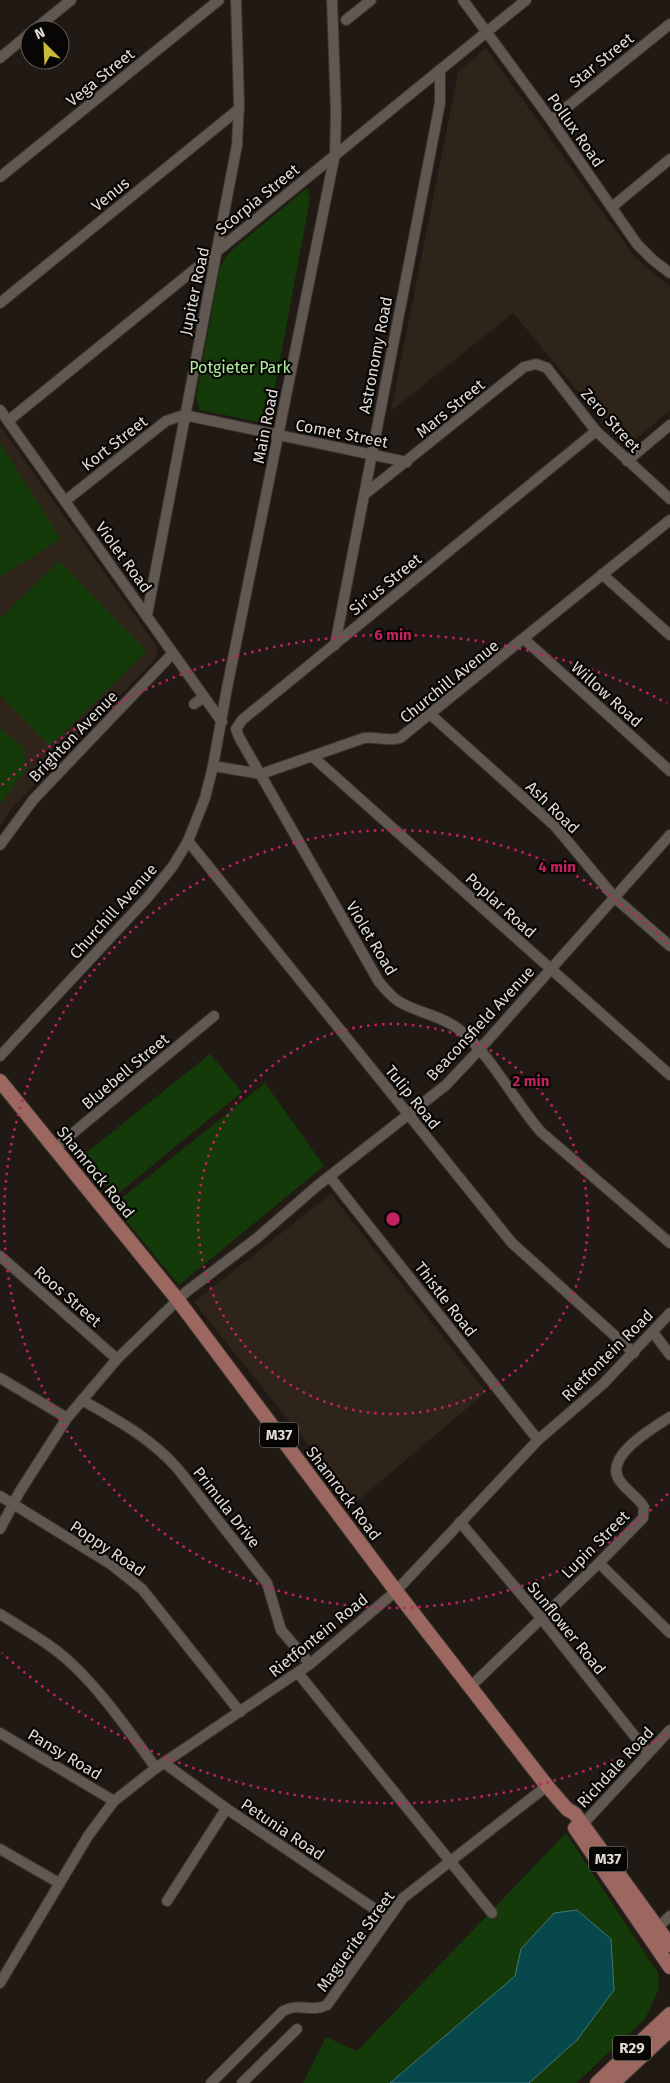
<svg xmlns="http://www.w3.org/2000/svg" width="670" height="2083" font-family="'Fira Sans',sans-serif">
<style>
.built{fill:#2f241a}
.green{fill:#143a09}
.water{fill:#07484d;stroke:#487476}
.lines{fill:none;stroke-linecap:round;stroke-linejoin:round}
.minor-casing{stroke:#393531;stroke-width:12}
.major-casing{stroke:#393531;stroke-width:16}
.minor{stroke:#605851;stroke-width:10}
.major{stroke:#9c675e;stroke-width:14}
.ring{fill:none;stroke:#c32261;stroke-width:2.5;stroke-dasharray:2.5 5}
.labels{text-anchor:middle;stroke-width:4.5;stroke-linejoin:round;paint-order:stroke}
.shield{fill:#080604;stroke:#9e9b97;stroke-width:1}
.shield-label{font-size:15px;font-weight:bold;fill:#dfdbd6}
.street-label{font-size:16px;fill:#dfdbd6;stroke:#080604}
.park-label{font-size:16px;fill:#aef19d;stroke:#080604}
.centre{fill:#c32261;stroke:#080604;stroke-width:2.5}
.ring-label{font-size:15px;text-anchor:middle;font-weight:bold;fill:#c32261;stroke:#080604;stroke-width:4.5;stroke-linejoin:round;paint-order:stroke}
</style>
<rect width="100%" height="100%" fill="#211a14"/>
<!-- built -->
<g class="built">
<path d="M486,48L634,256L670,287V410L631,443L617,438L513,313L391,411L458,72Z"/>
<path d="M0,426L158,648L156,658L10,810L0,826Z"/>
<path d="M331,1194L486,1392L355,1503L194,1302Z"/>
</g>
<!-- green -->
<g class="green">
<path d="M307,188L310,199L268,424L200,410L196,396L220,268L226,257L233,249Z"/>
<path d="M0,443L61,539L0,577Z"/>
<path d="M59,561L147,651L50,746L0,695V618Z"/>
<path d="M0,728L23,747L27,768L0,804Z"/>
<path d="M210,1054L242,1092L115,1196L82,1156Z"/>
<path d="M265,1083L324,1166L179,1285L113,1205Z"/>
<path d="M566,1833L658,1973L659,1988L645,2019L576,2083H303L326,2037L357,2051Z"/>
</g>
<!-- water -->
<path class="water" d="M577,1910L611,1939L614,1990L577,2040L529,2083H390L515,1976L521,1949L554,1913Z"/>
<g class="lines">
<defs>
<g id="minor">
<path d="M463,0L551,120L637,244L653,260L670,273"/>
<path d="M346,20L371,0"/>
<path d="M34,30L71,0"/>
<path d="M0,58L30,33"/>
<path d="M551,120L670,24"/>
<path d="M0,177L219,0"/>
<path d="M612,207L670,159"/>
<path d="M0,303L239,109"/>
<path d="M0,410L222,722"/>
<path d="M8,421L526,0"/>
<path d="M596,431L242,720L236,729L239,737L379,982C384,988 391,996 398,1001C417,1013 441,1015 460,1030C491,1055 514,1101 541,1132L670,1243"/>
<path d="M627,461L670,425"/>
<path d="M365,494L524,367L536,364L547,368L596,431L670,499"/>
<path d="M65,501L166,421L184,415L407,462"/>
<path d="M602,574L670,635"/>
<path d="M147,615L237,145L239,103L236,0"/>
<path d="M524,639L670,771"/>
<path d="M335,645L440,103V70"/>
<path d="M194,704L204,697"/>
<path d="M431,715L555,826L615,898L670,946"/>
<path d="M313,757L670,1075"/>
<path d="M213,766L261,774L364,738C376,736 388,742 400,738L670,520"/>
<path d="M188,841L512,1243L634,1353"/>
<path d="M0,845L33,800L173,653"/>
<path d="M0,1056L148,897L173,866L188,841L205,798L213,766L227,688L335,154L336,113L332,0"/>
<path d="M55,1148L214,1016"/>
<path d="M330,1177L538,1440"/>
<path d="M0,1256L117,1359"/>
<path d="M653,1332L670,1355"/>
<path d="M0,1378L67,1418"/>
<path d="M82,1400C117,1420 151,1438 178,1469L267,1583L281,1630L310,1664"/>
<path d="M0,1496L112,1565L142,1589L240,1712"/>
<path d="M460,1522L541,1618L648,1753"/>
<path d="M0,1529L20,1491L67,1418L117,1359L186,1292L257,1238L317,1186L446,1085L479,1050L670,835"/>
<path d="M599,1563L670,1633"/>
<path d="M0,1614C25,1630 51,1644 72,1664C104,1694 130,1733 156,1768"/>
<path d="M298,1673L492,1913"/>
<path d="M470,1687L599,1563L643,1518L644,1507C638,1497 627,1491 620,1481C602,1457 653,1428 670,1417"/>
<path d="M0,1733L114,1801"/>
<path d="M164,1763L230,1811L388,1918"/>
<path d="M583,1824L670,1730"/>
<path d="M0,1849L59,1883"/>
<path d="M167,1901L226,1809"/>
<path d="M653,1932L670,1916"/>
<path d="M0,1983L88,1836L114,1801L156,1768L310,1664L349,1631L396,1591L538,1440L603,1384L670,1313"/>
<path d="M211,2083L283,2011C300,2002 311,2013 327,2005L403,1898L547,1786"/>
<path d="M242,2083L297,2029"/>
</g>
<g id="major">
<path d="M0,1081L177,1299L396,1591L547,1786L567,1809L575,1814L670,1945"/>
<path d="M575,1828L670,1967"/>
<path d="M597,2083L670,2014"/>
<path d="M613,2083L670,2030"/>
</g>
</defs>
<!-- minor casing -->
<use href="#minor" class="minor-casing"/>
<!-- major casing -->
<use href="#major" class="major-casing"/>
<!-- minor -->
<use href="#minor" class="minor"/>
<!-- major -->
<use href="#major" class="major"/>
</g>
<!-- distance rings -->
<g class="ring">
<circle cx="393" cy="1219" r="195"/>
<path d="M668 1494A389 389 0 1 1 668 944"/>
<path d="M667 1735A584 584 0 0 1 2 1653M2 785A584 584 0 0 1 667 703"/>
</g>
<g class="labels">
<!-- shield labels -->
<g class="shield">
<rect x="260" y="1422.5" width="38" height="25" rx="4"/>
<rect x="589" y="1846.5" width="38" height="25" rx="4"/>
<rect x="613" y="2035.5" width="38" height="25" rx="4"/>
</g>
<g class="shield-label">
<text x="279" y="1440">M37</text>
<text x="608" y="1864">M37</text>
<text x="632" y="2053">R29</text>
</g>
<!-- street labels -->
<g class="street-label">
<text transform="translate(601 60) rotate(-39)" y="6">Star Street</text>
<text transform="translate(100 77) rotate(-39)" y="6">Vega Street</text>
<text transform="translate(576 130) rotate(55)" y="6">Pollux Road</text>
<text transform="translate(110 194) rotate(-39)" y="6">Venus</text>
<text transform="translate(257 199) rotate(-39)" y="6">Scorpia Street</text>
<text transform="translate(194 291) rotate(-78)" y="6">Jupiter Road</text>
<text transform="translate(375 355) rotate(-79)" y="6">Astronomy Road</text>
<text transform="translate(450 408) rotate(-39)" y="6">Mars Street</text>
<text transform="translate(611 420) rotate(48)" y="6">Zero Street</text>
<text transform="translate(265 426) rotate(-79)" y="6">Main Road</text>
<text transform="translate(342 433) rotate(11)" y="6">Comet Street</text>
<text transform="translate(114 443) rotate(-38)" y="6">Kort Street</text>
<text transform="translate(124 557) rotate(54)" y="6">Violet Road</text>
<text transform="translate(385 584) rotate(-39)" y="6">Sir'us Street</text>
<text transform="translate(449 681) rotate(-39)" y="6">Churchill Avenue</text>
<text transform="translate(607 694) rotate(42)" y="6">Willow Road</text>
<text transform="translate(73 736) rotate(-46)" y="6">Brighton Avenue</text>
<text transform="translate(553 807) rotate(44)" y="6">Ash Road</text>
<text transform="translate(501 905) rotate(42)" y="6">Poplar Road</text>
<text transform="translate(113 911) rotate(-48)" y="6">Churchill Avenue</text>
<text transform="translate(372 938) rotate(59)" y="6">Violet Road</text>
<text transform="translate(480 1023) rotate(-47)" y="6">Beaconsfield Avenue</text>
<text transform="translate(125 1071) rotate(-40)" y="6">Bluebell Street</text>
<text transform="translate(413 1097) rotate(51)" y="6">Tulip Road</text>
<text transform="translate(96 1172) rotate(51)" y="6">Shamrock Road</text>
<text transform="translate(68 1296) rotate(41)" y="6">Roos Street</text>
<text transform="translate(446 1299) rotate(52)" y="6">Thistle Road</text>
<text transform="translate(607 1355) rotate(-45)" y="6">Rietfontein Road</text>
<text transform="translate(344 1493) rotate(53)" y="6">Shamrock Road</text>
<text transform="translate(227 1507) rotate(52)" y="6">Primula Drive</text>
<text transform="translate(595 1544) rotate(-45)" y="6">Lupin Street</text>
<text transform="translate(108 1548) rotate(34)" y="6">Poppy Road</text>
<text transform="translate(567 1628) rotate(51)" y="6">Sunflower Road</text>
<text transform="translate(318 1635) rotate(-39)" y="6">Rietfontein Road</text>
<text transform="translate(65 1754) rotate(31)" y="6">Pansy Road</text>
<text transform="translate(615 1767) rotate(-47)" y="6">Richdale Road</text>
<text transform="translate(283 1829) rotate(34)" y="6">Petunia Road</text>
<text transform="translate(355 1941) rotate(-54)" y="6">Maguerite Street</text>
</g>
<!-- park labels -->
<g class="park-label">
<text x="240" y="373">Potgieter Park</text>
</g>
</g>
<circle cx="393" cy="1219" r="8" class="centre"/>
<g class="ring-label">
<text x="393" y="640">6 min</text>
<text x="557" y="872">4 min</text>
<text x="531" y="1086">2 min</text>
</g>
<!-- north arrow -->
<g transform="translate(45 45) rotate(336)"><circle r="24" fill="#080604" stroke="#5e5b58"/>
<path d="M0-4L9 19L0 12L-9 19Z" fill="#cbb939"/>
<text y="-8" font-size="14" font-weight="bold" text-anchor="middle" fill="#dfdbd6">N</text>
</g>
</svg>
